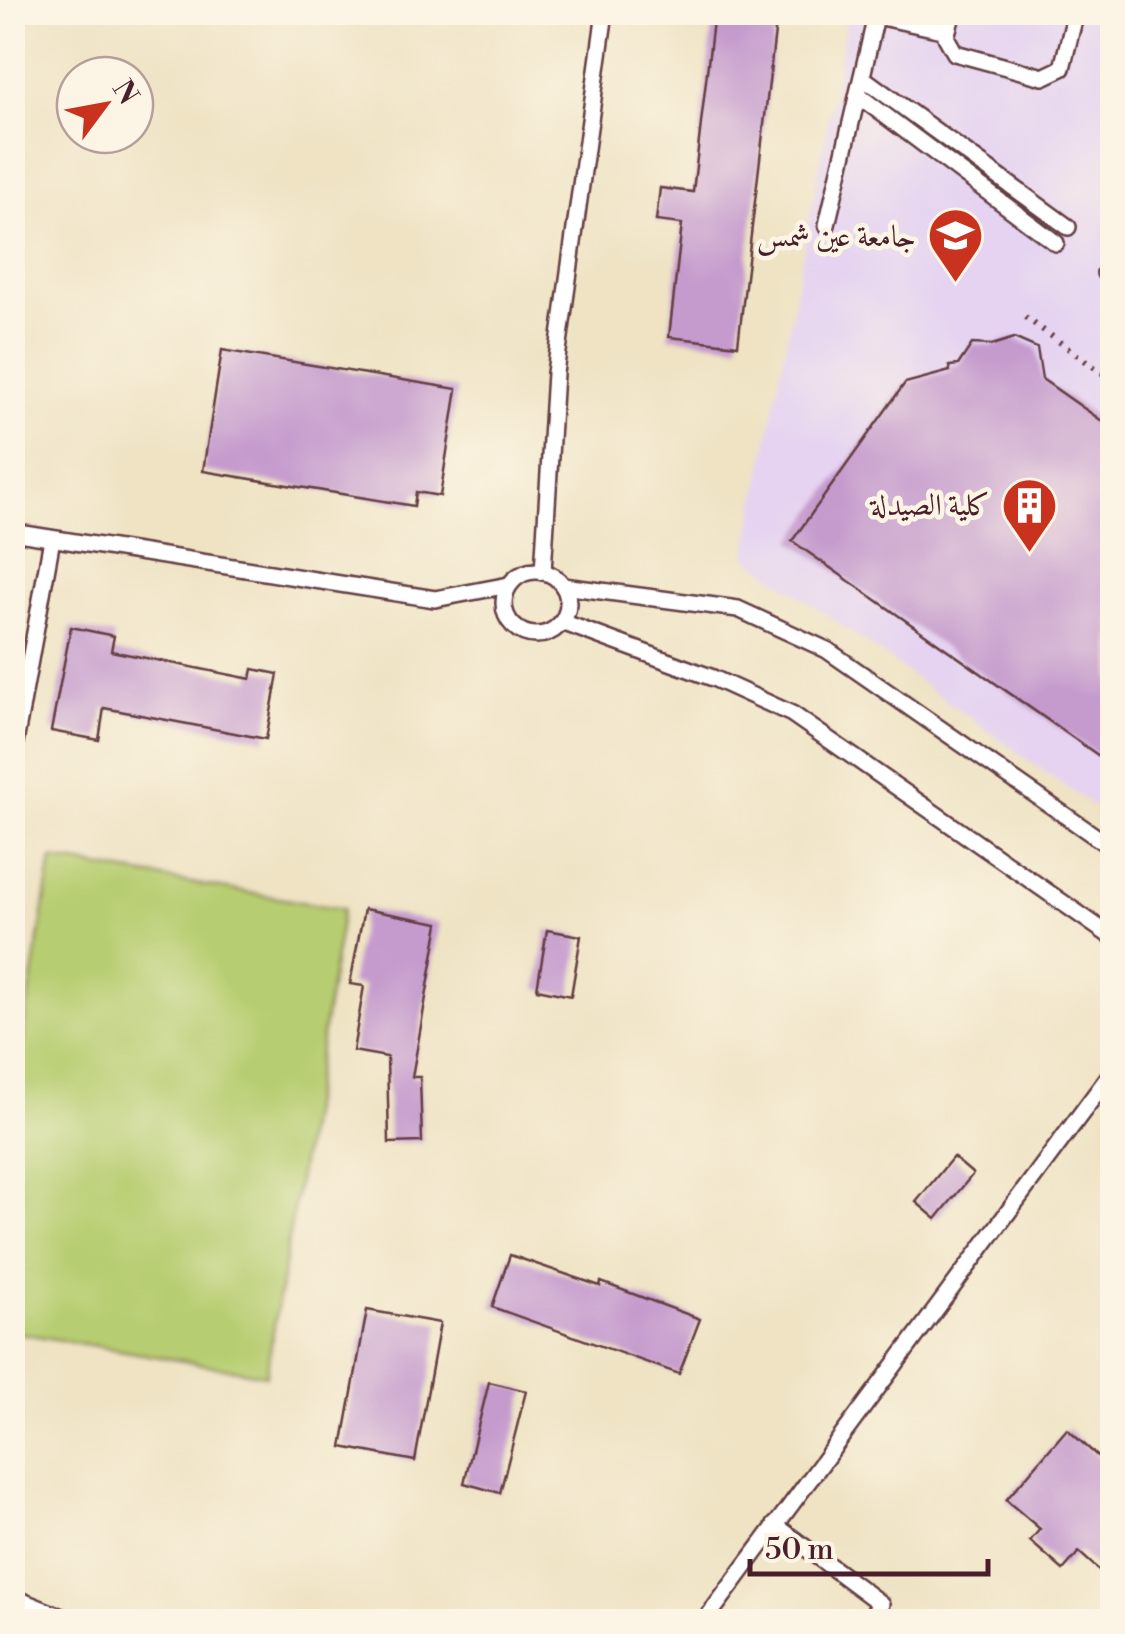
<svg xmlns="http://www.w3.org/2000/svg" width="1125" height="1634" font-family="'Libre Bodoni',Amiri,serif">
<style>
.built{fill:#e5d3f1}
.green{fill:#b7cd71;stroke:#80764e;stroke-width:2.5}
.building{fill:#c59bcd}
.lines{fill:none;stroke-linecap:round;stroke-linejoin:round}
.service-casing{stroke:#633c42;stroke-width:20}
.path{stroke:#633c42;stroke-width:6;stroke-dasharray:2.5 8;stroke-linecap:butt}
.service{stroke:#fff;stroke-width:15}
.labels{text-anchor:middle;stroke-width:9;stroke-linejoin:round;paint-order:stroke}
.poi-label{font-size:30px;fill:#4a1f2b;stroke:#fcf5e5;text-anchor:end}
</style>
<rect width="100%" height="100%" fill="#fcf5e5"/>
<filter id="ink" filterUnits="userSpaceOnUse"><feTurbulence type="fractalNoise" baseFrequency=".01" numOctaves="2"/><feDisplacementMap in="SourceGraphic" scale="20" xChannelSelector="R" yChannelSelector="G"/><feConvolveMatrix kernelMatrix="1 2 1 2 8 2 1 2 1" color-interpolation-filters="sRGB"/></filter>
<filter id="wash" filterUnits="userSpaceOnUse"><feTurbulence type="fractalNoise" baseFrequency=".0048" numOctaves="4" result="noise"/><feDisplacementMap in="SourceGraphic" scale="40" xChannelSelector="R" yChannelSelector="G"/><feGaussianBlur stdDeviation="2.25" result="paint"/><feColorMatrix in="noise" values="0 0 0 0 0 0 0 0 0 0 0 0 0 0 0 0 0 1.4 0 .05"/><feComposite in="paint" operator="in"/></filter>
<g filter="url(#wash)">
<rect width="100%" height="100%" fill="#efe3c4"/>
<!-- built -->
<path class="built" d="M848,13H1112V820L746,557Z"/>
<!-- green -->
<path class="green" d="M52,859L343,909L266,1375L13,1332V1097Z"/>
<g id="blocks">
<!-- building -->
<g class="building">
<path d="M714,12H774L776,23L738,345L669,337L682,224L656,221L660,188L693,192Z"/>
<path d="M1014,338L1037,348L1042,379L1112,428V765L792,541L905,383L950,371L949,366L958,365L972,344L992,345Z"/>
<path d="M222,350L457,389L440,496L416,492L414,506L203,471Z"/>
<path d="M71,627L114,636L111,651L251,679L253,669L278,674L266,739L104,708L99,740L51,731Z"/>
<path d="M364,909L439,923L412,1077H420L422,1142L389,1143L387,1057L353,1051L364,986L350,984Z"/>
<path d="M547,930L581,936L571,996L537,989Z"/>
<path d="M953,1157L973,1174L936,1219L916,1202Z"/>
<path d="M510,1255L600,1286L601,1282L700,1319L679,1374L492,1307Z"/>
<path d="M367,1310L440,1323L415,1461L342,1447Z"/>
<path d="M489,1382L526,1391L500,1493L464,1483Z"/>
<path d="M1067,1429L1112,1469V1582L1079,1552L1063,1570L1030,1541L1040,1529L1006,1500Z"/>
</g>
</g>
</g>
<g filter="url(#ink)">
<use href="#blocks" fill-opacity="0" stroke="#633c42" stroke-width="2.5"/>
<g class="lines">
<defs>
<g id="service">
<path d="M953,12L946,37L955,53L1043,77L1062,68L1076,12"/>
<path d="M877,16L947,31"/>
<path d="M863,78L1068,227"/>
<path d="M859,96L1056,243"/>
<path d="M827,225L877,12"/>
<path d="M1105,273L1112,278"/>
<path d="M12,532L435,599L509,585"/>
<circle cx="536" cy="603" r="32"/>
<path d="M543,572L555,373L605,12"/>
<path d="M563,586L738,609L827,650L1112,848"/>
<path d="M562,622L713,678L792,714L1112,937"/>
<path d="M12,759L52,539"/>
<path d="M775,1525L881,1604L867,1622"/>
<path d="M12,1597L74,1622"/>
<path d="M704,1622L1112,1072"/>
</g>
</defs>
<!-- service casing -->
<use href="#service" class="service-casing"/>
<!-- path -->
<path class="path" d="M1025,317L1112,380"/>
<!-- service -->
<use href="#service" class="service"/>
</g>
</g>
<!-- icons -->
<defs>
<symbol id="university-pin" viewBox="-11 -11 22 30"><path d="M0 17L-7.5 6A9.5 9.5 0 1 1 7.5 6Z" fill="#c8321e" stroke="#fcf5e5"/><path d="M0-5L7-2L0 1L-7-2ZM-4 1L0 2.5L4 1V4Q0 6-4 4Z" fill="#fff"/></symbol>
<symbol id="building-pin" viewBox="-11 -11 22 30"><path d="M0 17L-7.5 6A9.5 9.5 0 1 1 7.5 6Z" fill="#c8321e" stroke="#fcf5e5"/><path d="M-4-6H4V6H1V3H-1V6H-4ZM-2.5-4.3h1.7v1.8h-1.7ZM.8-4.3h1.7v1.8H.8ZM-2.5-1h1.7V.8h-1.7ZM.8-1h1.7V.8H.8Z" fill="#fff"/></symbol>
</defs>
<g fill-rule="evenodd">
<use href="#university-pin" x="924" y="204" width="63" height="86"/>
<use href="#building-pin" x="998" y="474" width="63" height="86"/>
</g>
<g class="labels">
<!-- poi labels -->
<g class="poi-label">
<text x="916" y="246">جامعة عين شمس</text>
<text x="990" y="515">كلية الصيدلة</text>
</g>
</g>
<!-- margin -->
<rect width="1125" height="1634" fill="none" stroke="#fcf5e5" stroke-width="50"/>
<!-- north arrow -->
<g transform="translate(105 105) rotate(58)"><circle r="48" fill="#fcf5e5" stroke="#b59f9b" stroke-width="2.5"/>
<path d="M0-8L18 38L0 25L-18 38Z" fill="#c8321e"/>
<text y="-15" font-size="28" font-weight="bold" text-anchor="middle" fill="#4a1f2b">N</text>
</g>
<!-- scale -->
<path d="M750 1559v15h238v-15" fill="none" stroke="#4a1f2b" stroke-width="5"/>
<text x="765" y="1559" font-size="30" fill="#4a1f2b" stroke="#fcf5e5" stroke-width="8" paint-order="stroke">50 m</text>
</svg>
